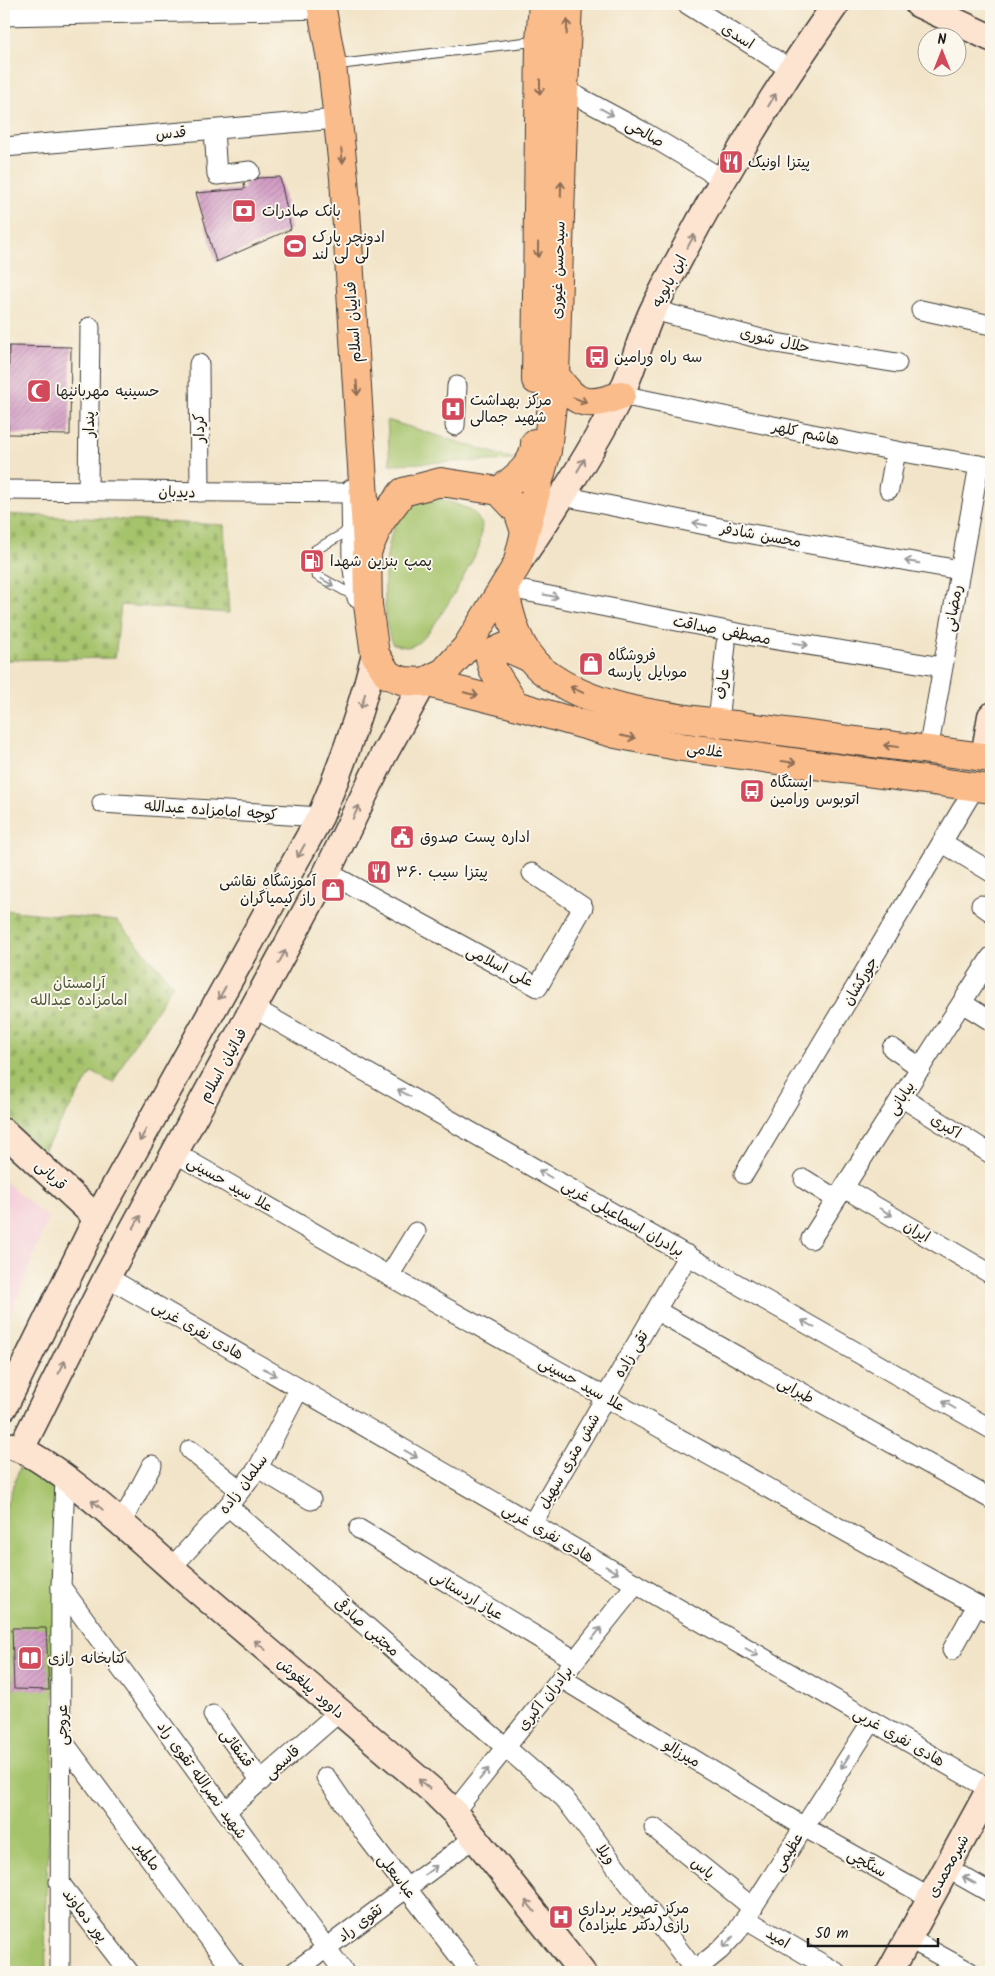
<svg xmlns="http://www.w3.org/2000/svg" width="995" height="1976" font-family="Kalam,'Playpen Sans Arabic',sans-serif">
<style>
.built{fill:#f5cfda}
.green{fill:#a5c36b;stroke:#607044}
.cemetery{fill:url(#cemetery-stones);stroke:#607044}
.building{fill:url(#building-hatch)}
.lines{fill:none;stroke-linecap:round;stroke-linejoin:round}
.lane-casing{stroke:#3c3a36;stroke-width:11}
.street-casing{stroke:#3c3a36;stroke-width:21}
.secondary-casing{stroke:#3c3a36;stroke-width:29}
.primary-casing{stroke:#3c3a36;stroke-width:30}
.lane{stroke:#fff;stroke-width:9}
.street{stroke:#fff;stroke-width:19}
.secondary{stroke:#fde4d1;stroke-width:26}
.primary{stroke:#fabc8b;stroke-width:28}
.oneway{stroke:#8b6c54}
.oneway2{stroke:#988a80}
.oneway3{stroke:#999}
.labels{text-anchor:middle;stroke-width:4;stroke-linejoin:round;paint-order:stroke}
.street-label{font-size:15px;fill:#1c1c1c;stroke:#fbf7ec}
.poi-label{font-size:15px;fill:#1c1c1c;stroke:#fbf7ec;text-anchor:start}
.park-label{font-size:15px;fill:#4c5638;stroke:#fbf7ec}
</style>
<defs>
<pattern id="cemetery-stones" width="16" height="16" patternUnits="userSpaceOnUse" patternTransform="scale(1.25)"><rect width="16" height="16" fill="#a5c36b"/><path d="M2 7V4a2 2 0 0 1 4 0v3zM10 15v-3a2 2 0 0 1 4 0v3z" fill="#8da75c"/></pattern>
<pattern id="building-hatch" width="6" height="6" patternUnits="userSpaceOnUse" patternTransform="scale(1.25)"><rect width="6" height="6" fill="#d299c5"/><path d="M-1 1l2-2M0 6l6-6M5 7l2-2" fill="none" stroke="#aa7c9f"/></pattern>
</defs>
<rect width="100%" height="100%" fill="#fbf7ec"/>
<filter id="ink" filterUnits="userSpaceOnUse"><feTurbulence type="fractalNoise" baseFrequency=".02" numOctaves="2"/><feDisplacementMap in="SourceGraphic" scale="10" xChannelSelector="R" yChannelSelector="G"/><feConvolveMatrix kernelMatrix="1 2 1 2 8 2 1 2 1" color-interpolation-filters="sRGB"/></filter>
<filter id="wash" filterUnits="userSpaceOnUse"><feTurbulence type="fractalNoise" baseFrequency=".0096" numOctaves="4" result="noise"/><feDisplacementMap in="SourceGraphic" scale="20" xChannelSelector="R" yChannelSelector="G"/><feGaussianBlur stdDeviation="1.12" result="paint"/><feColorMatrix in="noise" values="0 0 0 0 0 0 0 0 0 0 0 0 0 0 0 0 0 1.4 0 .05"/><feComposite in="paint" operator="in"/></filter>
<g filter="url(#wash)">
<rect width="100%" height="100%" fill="#f2e4c8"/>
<!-- built -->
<path class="built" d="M4,1181L48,1218L4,1332Z"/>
<!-- green -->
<g class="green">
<path d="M387,420L517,460L390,464Z"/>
<path d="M441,499L472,510L482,524C481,531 481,540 479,547C470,566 432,638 414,645C406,649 399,646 392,643C380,617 382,534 402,513C413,502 426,500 441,499Z"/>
<path d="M21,1464L59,1492L53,1755L45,1919L46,1972H4V1511Z"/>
</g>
<!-- cemetery -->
<g class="cemetery">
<path d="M4,514L224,525L229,613L121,605L115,658L4,660Z"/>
<path d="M4,910L117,921L173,984L128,1054L113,1083L92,1072L43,1152L4,1116Z"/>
</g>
<g id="blocks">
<!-- building -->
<g class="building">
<path d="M280,177L291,229L216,262L196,193L245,189L244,183L258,178Z"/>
<path d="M9,346L71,347L70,435L8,434Z"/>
<path d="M12,1628H46L49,1690L14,1689Z"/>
</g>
</g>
</g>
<g filter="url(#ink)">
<use href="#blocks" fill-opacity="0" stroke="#3c3a36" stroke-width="1"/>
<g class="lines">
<defs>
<g id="lane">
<path d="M334,65L537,41"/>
<path d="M350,526L343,534L315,550L316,575L356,597"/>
</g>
<g id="street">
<path d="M687,4L790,69"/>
<path d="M4,16L322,9"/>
<path d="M564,89L644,132L724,180"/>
<path d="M214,130L217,175L250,171"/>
<path d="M4,147L337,119"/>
<path d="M654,310L776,343L897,363"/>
<path d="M921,310L991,325"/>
<path d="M199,364L200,492"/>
<path d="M621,395L896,451L991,467"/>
<path d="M455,426L457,386"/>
<path d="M351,489L352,562L357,598"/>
<path d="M889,489L896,451"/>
<path d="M4,490L351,493"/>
<path d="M88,491L90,327"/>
<path d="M563,496L735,531L960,570"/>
<path d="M504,587L753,636L942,667"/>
<path d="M718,723L726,644"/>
<path d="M928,751L979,465"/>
<path d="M102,803L320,817"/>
<path d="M943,843L991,872"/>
<path d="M327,872L538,987L583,907L532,873"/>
<path d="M981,905L991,912"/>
<path d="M962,1003L991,1021"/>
<path d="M254,1008L991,1429"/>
<path d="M892,1048L921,1068"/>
<path d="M901,1097L991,1154"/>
<path d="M175,1153L389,1276L991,1613"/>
<path d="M744,1174L975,787"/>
<path d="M804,1179L836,1199"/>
<path d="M844,1188L991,1274"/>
<path d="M811,1239L991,957"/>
<path d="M389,1276L416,1232"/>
<path d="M107,1277L991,1790"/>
<path d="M657,1311L991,1499"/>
<path d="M190,1450L240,1490"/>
<path d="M258,1468L311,1500"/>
<path d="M228,1506L564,1798L695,1971"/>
<path d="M121,1524L152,1465"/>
<path d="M532,1524L688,1255"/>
<path d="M359,1529L575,1660"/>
<path d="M171,1568L228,1506L258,1468L299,1389"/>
<path d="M61,1587L344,1972"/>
<path d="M952,1650L977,1605"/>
<path d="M561,1678L804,1827L930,1898"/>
<path d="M213,1715L261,1781"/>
<path d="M62,1740L234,1972"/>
<path d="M326,1777L368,1838L471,1972"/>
<path d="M226,1811L339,1712"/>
<path d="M454,1812L636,1584"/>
<path d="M654,1828L753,1908"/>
<path d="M947,1868L991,1893"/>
<path d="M59,1882L129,1972"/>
<path d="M746,1919L836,1972"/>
<path d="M908,1938L970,1972"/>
<path d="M60,1972L61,1587L65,1478"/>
<path d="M294,1972L474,1838"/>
<path d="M693,1972L720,1950L736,1933L872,1721"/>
</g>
<g id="secondary">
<path d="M918,4L991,38"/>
<path d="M520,560C556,507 591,453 620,396C634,368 640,336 654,308C707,202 768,100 836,4"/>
<path d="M984,757L991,716"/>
<path d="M4,1132L97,1218"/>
<path d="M4,1407L97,1218L320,817C343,764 361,710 375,654"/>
<path d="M6,1445C44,1449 150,1549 183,1578C267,1650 351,1722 435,1793L454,1812L582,1972"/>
<path d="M21,1449L107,1277L327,872L383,756L424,682"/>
<path d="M890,1972L991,1787"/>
</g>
<g id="primary">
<path d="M321,4L332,65L344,178L367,547"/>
<path d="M550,368C574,400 579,411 621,395"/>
<path d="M536,380L540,40L543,4"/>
<path d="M499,491C515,478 535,465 535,443"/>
<path d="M525,532L547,451L555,376L564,89L568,4"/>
<path d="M504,587C510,617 518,651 543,671C598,714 677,717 742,726C825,738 908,747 991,758"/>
<path d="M424,682L444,672L466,648L517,565L525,532L518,511L499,491L441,482L403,492L380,522L367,552L368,605L375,654L388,675L404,681L424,682L515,705L616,734L682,747L991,789"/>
<path d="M515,705L493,670L490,658L496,651L505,647L530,658"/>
</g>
</defs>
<!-- lane casing -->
<use href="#lane" class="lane-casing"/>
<!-- street casing -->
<use href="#street" class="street-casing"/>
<!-- secondary casing -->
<use href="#secondary" class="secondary-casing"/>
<!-- primary casing -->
<use href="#primary" class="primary-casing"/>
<!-- lane -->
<use href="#lane" class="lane"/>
<!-- street -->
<use href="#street" class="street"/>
<!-- secondary -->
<use href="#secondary" class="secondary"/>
<!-- primary -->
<use href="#primary" class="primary"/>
</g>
<!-- one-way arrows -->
<defs><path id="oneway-shaft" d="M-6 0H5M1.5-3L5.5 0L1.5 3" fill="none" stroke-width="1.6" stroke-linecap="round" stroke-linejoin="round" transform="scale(1.25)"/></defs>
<g class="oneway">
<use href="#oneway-shaft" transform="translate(567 27) rotate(-87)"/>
<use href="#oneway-shaft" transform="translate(540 87) rotate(90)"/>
<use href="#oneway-shaft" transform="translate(342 156) rotate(84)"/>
<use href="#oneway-shaft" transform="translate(561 189) rotate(-88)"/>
<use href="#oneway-shaft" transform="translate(538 250) rotate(91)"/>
<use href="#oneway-shaft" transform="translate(357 388) rotate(86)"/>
<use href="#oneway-shaft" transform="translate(580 400) rotate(21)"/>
<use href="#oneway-shaft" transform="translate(577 690) rotate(-155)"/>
<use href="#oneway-shaft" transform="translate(471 694) rotate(14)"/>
<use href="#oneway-shaft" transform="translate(628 737) rotate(11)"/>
<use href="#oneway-shaft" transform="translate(891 746) rotate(-173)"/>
<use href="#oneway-shaft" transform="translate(789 762) rotate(8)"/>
</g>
<g class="oneway2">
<use href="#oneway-shaft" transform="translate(772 100) rotate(-59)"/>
<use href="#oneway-shaft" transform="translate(691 241) rotate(-62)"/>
<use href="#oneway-shaft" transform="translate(581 465) rotate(-60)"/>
<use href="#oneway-shaft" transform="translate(363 701) rotate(106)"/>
<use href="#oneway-shaft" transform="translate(356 812) rotate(-64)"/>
<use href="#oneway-shaft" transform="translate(301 851) rotate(119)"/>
<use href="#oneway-shaft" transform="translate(282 957) rotate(-62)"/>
<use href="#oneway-shaft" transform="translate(222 993) rotate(119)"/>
<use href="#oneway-shaft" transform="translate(143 1135) rotate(119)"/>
<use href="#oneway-shaft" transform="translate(137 1222) rotate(-61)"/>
<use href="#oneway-shaft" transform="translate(62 1367) rotate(-63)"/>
<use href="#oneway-shaft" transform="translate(97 1505) rotate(-141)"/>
<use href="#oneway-shaft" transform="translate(260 1645) rotate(-139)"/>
<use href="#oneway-shaft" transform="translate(424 1784) rotate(-140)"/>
<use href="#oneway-shaft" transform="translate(530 1906) rotate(-129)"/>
</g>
<g class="oneway3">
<use href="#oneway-shaft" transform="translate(607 112) rotate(28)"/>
<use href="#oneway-shaft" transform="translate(700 524) rotate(-169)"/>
<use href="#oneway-shaft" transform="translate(912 562) rotate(-170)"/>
<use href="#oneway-shaft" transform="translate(327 582) rotate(30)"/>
<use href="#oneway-shaft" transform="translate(551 596) rotate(11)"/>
<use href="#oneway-shaft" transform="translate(801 644) rotate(9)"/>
<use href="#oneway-shaft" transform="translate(404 1093) rotate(-150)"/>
<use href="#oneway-shaft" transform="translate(545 1174) rotate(-150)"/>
<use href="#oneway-shaft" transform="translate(886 1212) rotate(30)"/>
<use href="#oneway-shaft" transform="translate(808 1324) rotate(-150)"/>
<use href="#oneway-shaft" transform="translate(270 1372) rotate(30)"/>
<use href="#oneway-shaft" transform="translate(949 1405) rotate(-150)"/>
<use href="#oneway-shaft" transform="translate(411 1454) rotate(30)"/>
<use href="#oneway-shaft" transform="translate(612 1570) rotate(30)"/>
<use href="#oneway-shaft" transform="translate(597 1633) rotate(-51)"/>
<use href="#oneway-shaft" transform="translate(752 1652) rotate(30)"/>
<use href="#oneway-shaft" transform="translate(845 1762) rotate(122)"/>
<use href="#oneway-shaft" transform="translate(484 1774) rotate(-51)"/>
<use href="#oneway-shaft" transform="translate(431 1870) rotate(-37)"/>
<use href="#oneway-shaft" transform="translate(969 1880) rotate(-151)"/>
<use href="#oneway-shaft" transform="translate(728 1942) rotate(133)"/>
</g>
</g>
<!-- icons -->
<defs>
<symbol id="restaurant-square" viewBox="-11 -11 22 22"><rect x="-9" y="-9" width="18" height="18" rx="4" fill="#d1495b" stroke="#fbf7ec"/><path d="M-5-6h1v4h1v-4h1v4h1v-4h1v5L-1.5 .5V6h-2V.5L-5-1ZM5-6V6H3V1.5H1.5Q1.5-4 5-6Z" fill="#fff"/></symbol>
<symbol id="bank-square" viewBox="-11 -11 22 22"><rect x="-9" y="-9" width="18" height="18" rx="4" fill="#d1495b" stroke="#fbf7ec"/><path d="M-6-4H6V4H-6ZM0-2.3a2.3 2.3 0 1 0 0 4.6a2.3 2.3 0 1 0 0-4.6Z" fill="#fff"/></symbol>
<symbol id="stadium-square" viewBox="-11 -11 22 22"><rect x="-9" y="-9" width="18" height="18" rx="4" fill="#d1495b" stroke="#fbf7ec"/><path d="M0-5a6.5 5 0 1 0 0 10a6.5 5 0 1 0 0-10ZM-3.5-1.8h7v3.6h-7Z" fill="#fff"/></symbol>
<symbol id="bus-square" viewBox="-11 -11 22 22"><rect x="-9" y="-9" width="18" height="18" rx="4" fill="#d1495b" stroke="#fbf7ec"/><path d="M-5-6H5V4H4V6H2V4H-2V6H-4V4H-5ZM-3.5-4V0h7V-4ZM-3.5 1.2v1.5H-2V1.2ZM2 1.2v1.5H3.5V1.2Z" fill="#fff"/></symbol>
<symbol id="mosque-square" viewBox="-11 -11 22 22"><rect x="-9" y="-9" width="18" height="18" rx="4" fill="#d1495b" stroke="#fbf7ec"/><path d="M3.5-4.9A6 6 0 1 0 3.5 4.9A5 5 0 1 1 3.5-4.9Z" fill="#fff"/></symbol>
<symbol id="hospital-square" viewBox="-11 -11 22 22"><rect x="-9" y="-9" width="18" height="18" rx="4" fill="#d1495b" stroke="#fbf7ec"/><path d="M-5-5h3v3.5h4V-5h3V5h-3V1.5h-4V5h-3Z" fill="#fff"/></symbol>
<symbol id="fuel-square" viewBox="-11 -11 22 22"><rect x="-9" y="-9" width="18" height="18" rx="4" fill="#d1495b" stroke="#fbf7ec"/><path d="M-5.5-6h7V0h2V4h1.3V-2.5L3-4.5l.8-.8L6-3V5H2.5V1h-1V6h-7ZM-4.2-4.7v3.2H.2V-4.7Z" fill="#fff"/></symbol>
<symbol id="shop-square" viewBox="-11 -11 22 22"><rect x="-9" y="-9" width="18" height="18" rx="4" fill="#d1495b" stroke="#fbf7ec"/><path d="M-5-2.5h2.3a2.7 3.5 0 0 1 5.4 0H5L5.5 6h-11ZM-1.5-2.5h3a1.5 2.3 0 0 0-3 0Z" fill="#fff"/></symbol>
<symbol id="civic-square" viewBox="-11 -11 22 22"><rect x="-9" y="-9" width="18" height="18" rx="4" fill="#d1495b" stroke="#fbf7ec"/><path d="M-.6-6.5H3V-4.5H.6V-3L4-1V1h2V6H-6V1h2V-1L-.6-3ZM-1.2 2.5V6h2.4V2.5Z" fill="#fff"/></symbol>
<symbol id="library-square" viewBox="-11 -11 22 22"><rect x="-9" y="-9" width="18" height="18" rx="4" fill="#d1495b" stroke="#fbf7ec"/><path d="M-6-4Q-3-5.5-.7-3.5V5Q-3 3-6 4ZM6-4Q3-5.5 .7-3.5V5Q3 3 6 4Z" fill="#fff"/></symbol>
</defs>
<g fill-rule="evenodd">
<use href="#restaurant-square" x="717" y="148" width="28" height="28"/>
<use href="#bank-square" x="230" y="197" width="28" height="28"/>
<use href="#stadium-square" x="281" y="232" width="28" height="28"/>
<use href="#bus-square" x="583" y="343" width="28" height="28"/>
<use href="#mosque-square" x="25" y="377" width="28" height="28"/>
<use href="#hospital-square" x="439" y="395" width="28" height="28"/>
<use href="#fuel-square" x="298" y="547" width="28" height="28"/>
<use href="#shop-square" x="577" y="650" width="28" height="28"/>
<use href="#bus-square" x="738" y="777" width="28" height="28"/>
<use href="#civic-square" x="388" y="823" width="28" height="28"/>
<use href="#restaurant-square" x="365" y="858" width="28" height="28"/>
<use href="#shop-square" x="319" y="876" width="28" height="28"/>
<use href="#library-square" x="16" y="1644" width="28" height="28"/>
<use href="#hospital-square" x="547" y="1903" width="28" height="28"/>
</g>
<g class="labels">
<!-- street labels -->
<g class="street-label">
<text transform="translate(738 36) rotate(32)" y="5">اسدی</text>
<text transform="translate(171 133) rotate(-5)" y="5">قدس</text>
<text transform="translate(645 133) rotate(29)" y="5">صالحی</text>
<text transform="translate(558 270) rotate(-88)" y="5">سیدحسن غیوری</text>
<text transform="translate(669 281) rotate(-62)" y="5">ابن بابویه</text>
<text transform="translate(353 322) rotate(-94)" y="5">فداییان اسلام</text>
<text transform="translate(775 340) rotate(13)" y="5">حلال شوری</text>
<text transform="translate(89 424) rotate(-90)" y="5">پندار</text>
<text transform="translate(199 428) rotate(-91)" y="5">کردار</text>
<text transform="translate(806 433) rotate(12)" y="5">هاشم کلهر</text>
<text transform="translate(177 492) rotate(1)" y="5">دیدبان</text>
<text transform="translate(761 535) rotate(10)" y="5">محسن شادفر</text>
<text transform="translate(953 608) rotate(-80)" y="5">رمضانی</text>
<text transform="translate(722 630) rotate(11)" y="5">مصطفی صداقت</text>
<text transform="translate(722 684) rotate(-83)" y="5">عارف</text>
<text transform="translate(705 750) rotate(8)" y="5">غلامی</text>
<text transform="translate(211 810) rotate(4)" y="5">کوچه امامزاده عبدالله</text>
<text transform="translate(500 966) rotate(27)" y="5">علی اسلامی</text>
<text transform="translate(860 981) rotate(-59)" y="5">جورکشان</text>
<text transform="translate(223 1065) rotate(-61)" y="5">فدائیان اسلام</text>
<text transform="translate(901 1098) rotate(-57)" y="5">بیابانی</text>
<text transform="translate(946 1126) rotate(32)" y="5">اکبری</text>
<text transform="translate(51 1175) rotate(43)" y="5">قربانی</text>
<text transform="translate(230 1184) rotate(30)" y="5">علا سید حسینی</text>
<text transform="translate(623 1218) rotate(30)" y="5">برادران اسماعیلی غربی</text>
<text transform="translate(917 1231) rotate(30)" y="5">ایران</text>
<text transform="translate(198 1330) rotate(30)" y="5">هادی نفری غربی</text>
<text transform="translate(631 1354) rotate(-59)" y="5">تقی زاده</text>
<text transform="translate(582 1384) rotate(29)" y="5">علا سید حسینی</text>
<text transform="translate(796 1390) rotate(29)" y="5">طبرایی</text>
<text transform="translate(569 1461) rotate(-60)" y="5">شش متری سهیل</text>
<text transform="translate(243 1484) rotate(-53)" y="5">سلمان زاده</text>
<text transform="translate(548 1533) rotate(30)" y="5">هادی نفری غربی</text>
<text transform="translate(467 1595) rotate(31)" y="5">عیاز اردستانی</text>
<text transform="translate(367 1627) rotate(41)" y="5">مجتبی صادقی</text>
<text transform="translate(311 1688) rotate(41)" y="5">داوود پیلغوش</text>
<text transform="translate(545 1698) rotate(-51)" y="5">برادران اکبری</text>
<text transform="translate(62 1725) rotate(-90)" y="5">عروجی</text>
<text transform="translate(899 1737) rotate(30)" y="5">هادی نفری غربی</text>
<text transform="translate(237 1748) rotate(53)" y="5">قشقائی</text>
<text transform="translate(682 1753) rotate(31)" y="5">میرزالو</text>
<text transform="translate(282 1762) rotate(-42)" y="5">قاسمی</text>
<text transform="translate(202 1780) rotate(54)" y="5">شهید نصرالله تقوی راد</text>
<text transform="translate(788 1852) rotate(-58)" y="5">عظیمی</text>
<text transform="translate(606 1854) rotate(53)" y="5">ویلا</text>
<text transform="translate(148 1856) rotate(53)" y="5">مالمیر</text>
<text transform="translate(867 1863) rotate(29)" y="5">سنگچی</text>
<text transform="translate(948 1866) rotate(-61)" y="5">شیرمحمدی</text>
<text transform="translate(703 1868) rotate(39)" y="5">یاس</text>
<text transform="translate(397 1876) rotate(52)" y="5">عباسعلی</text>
<text transform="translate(85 1915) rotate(52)" y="5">پور دماوند</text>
<text transform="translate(360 1923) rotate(-37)" y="5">تقوی راد</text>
<text transform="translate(778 1938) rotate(31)" y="5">امید</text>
</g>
<!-- poi labels -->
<g class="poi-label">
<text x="748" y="167">پیتزا اونیک</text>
<text x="262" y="216">بانک صادرات</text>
<text x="312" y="242">ادونچر پارک<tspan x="312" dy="17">لی لی لند</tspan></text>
<text x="614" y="362">سه راه ورامین</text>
<text x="56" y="396">حسینیه مهربانیها</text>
<text x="470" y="405">مرکز بهداشت<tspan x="470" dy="17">شهید جمالی</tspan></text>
<text x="330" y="566">پمپ بنزین شهدا</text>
<text x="608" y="660">فروشگاه<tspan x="608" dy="17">موبایل پارسه</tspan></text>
<text x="770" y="787">ایستگاه<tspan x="770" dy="17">اتوبوس ورامین</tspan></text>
<text x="420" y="842">اداره پست صدوق</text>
<text x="396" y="877">پیتزا سیب ۳۶۰</text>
<text x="316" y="886" text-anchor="end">آموزشگاه نقاشی<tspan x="316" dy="17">راز کیمیاگران</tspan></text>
<text x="48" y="1663">کتابخانه رازی</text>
<text x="578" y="1913">مرکز تصویر برداری<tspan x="578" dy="17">رازی(دکتر علیزاده)</tspan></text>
</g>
<!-- park labels -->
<g class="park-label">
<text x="79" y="988">آرامستان<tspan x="79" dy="17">امامزاده عبدالله</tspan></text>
</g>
</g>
<!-- margin -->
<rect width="995" height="1976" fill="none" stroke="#fbf7ec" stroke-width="20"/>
<!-- north arrow -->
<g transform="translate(942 52)"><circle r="24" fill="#fbf7ec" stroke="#a29f99"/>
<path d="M0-4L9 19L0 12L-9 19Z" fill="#d1495b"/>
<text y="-8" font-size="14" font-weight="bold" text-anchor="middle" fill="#1c1c1c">N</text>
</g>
<!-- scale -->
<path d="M808 1938v8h130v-8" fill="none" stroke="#1c1c1c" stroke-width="2.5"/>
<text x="815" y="1938" font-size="15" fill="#1c1c1c" stroke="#fbf7ec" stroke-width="4" paint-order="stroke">50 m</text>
</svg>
